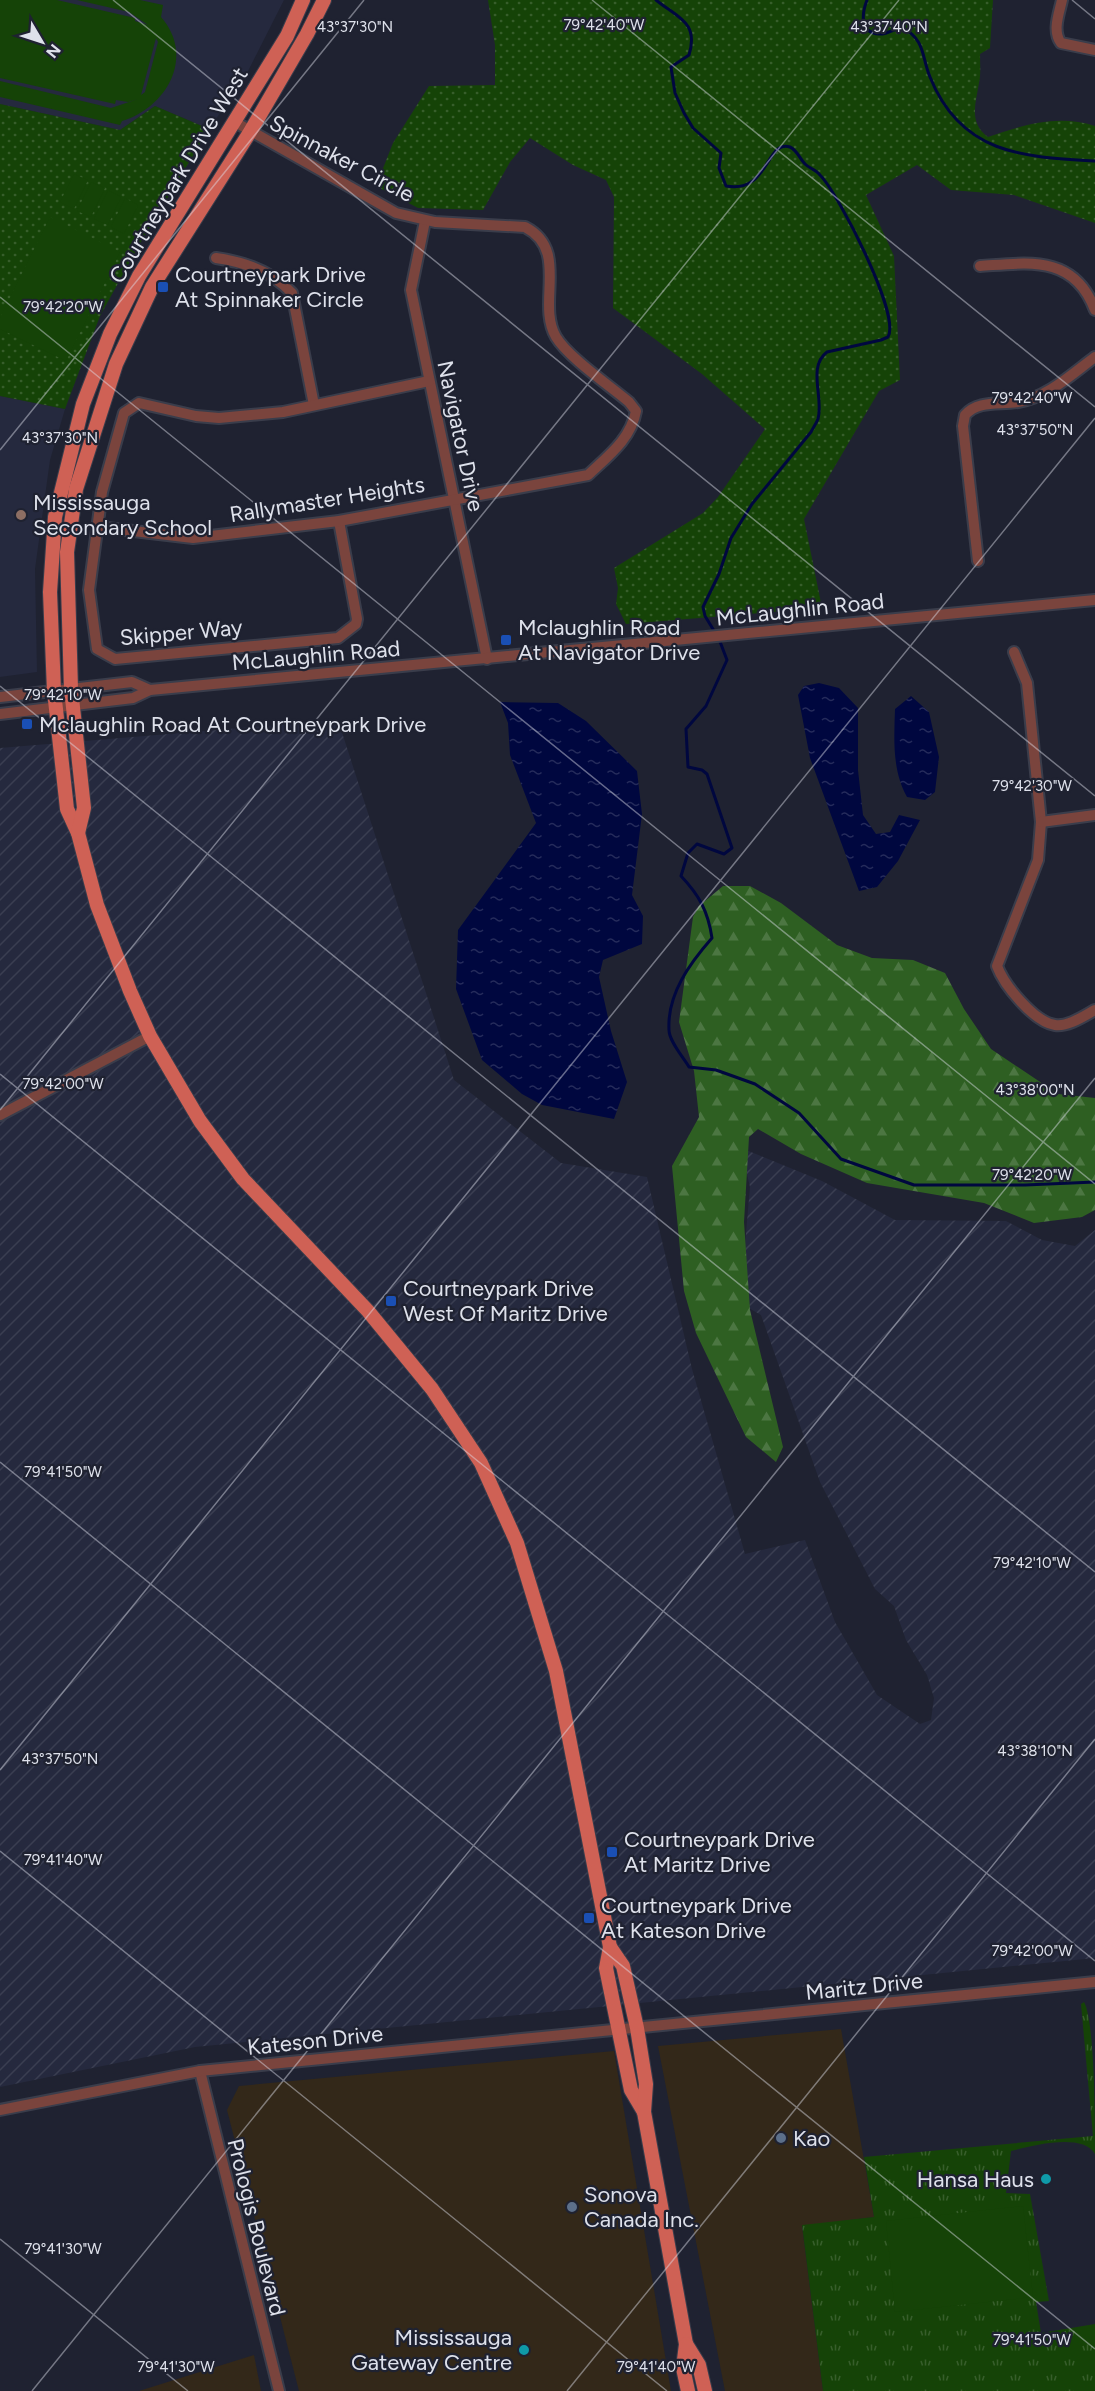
<svg xmlns="http://www.w3.org/2000/svg" width="1095" height="2391" font-family="Figtree,sans-serif">
<style>
.commercial{fill:#332819}
.industrial{fill:url(#industrial-furrows)}
.built{fill:#25293e}
.grass{fill:url(#grass-tufts)}
.forest{fill:url(#forest-firs)}
.park{fill:url(#park-dots)}
.pitch{fill:#154307;fill-rule:evenodd}
.water{fill:url(#water-ripples)}
.lines{fill:none;stroke-linecap:round;stroke-linejoin:round}
.stream{stroke:#00073f;stroke-width:3}
.minor-casing{stroke:#3a3d4b;stroke-width:14}
.major-casing{stroke:#3a3d4b;stroke-width:16}
.minor{stroke:#7a443d;stroke-width:10}
.major{stroke:#cf6155;stroke-width:14}
.ticks{fill:none;stroke:#dee1eb;stroke-width:1.5;stroke-opacity:0.45}
.transit-dot{fill:#1a4fb4;stroke:#1f2231;stroke-width:2}
.education-dot{fill:#8d6e63;stroke:#1f2231;stroke-width:2}
.service-dot{fill:#5c6f8a;stroke:#1f2231;stroke-width:2}
.culture-dot{fill:#0f9aa8;stroke:#1f2231;stroke-width:2}
.labels{text-anchor:middle;stroke-width:4.5;stroke-linejoin:round;paint-order:stroke}
.street-label{font-size:22px;fill:#dee1eb;stroke:#1f2231}
.poi-label{font-size:22px;fill:#dee1eb;stroke:#1f2231;text-anchor:start}
.ticks-label{font-size:15px;text-anchor:middle;fill:#dee1eb;stroke:#1f2231;stroke-width:4.5;stroke-linejoin:round;paint-order:stroke}
</style>
<defs>
<pattern id="industrial-furrows" width="10" height="10" patternUnits="userSpaceOnUse" patternTransform="scale(1.5)"><rect width="10" height="10" fill="#25293e"/><path d="M-1 1l2-2M0 10L10 0M9 11l2-2" fill="none" stroke="#3a3e51"/></pattern>
<pattern id="grass-tufts" width="24" height="20" patternUnits="userSpaceOnUse" patternTransform="scale(1.5)"><rect width="24" height="20" fill="#154307"/><path d="M3 7l-1-3M5 7V3M7 7l1-3M15 17l-1-3M17 17v-4M19 17l1-3" fill="none" stroke="#375e2b"/></pattern>
<pattern id="forest-firs" width="22" height="20" patternUnits="userSpaceOnUse" patternTransform="scale(1.5)"><rect width="22" height="20" fill="#2e5f22"/><path d="M5 1l3.5 6h-7zM16 11l3.5 6h-7z" fill="#4c7642"/></pattern>
<pattern id="park-dots" width="8" height="8" patternUnits="userSpaceOnUse" patternTransform="scale(1.5)"><rect width="8" height="8" fill="#154307"/><path d="M2 2h.1M6 6h.1" fill="none" stroke="#375e2b" stroke-width="1.8" stroke-linecap="round"/></pattern>
<pattern id="water-ripples" width="26" height="14" patternUnits="userSpaceOnUse" patternTransform="scale(1.5)"><rect width="26" height="14" fill="#00073f"/><path d="M2 4q2-2 4 0t4 0M15 11q2-2 4 0t4 0" fill="none" stroke="#252b5b"/></pattern>
</defs>
<rect width="100%" height="100%" fill="#1f2231"/>
<!-- commercial -->
<g class="commercial">
<path d="M841,2029L874,2217L802,2226L823,2391H725L658,2046Z"/>
<path d="M614,2051L671,2391H299L227,2110L239,2086Z"/>
<path d="M254,2355L261,2391H139Z"/>
</g>
<!-- industrial -->
<path class="industrial" d="M338,720L454,1080L561,1163L647,1177L692,1369L745,1554L805,1540L835,1622L877,1695L920,1724L931,1720L934,1698L927,1675L906,1640L894,1606L875,1589L820,1482L761,1315L740,1303L750,1187L741,1148L822,1181L895,1220L1006,1221L1042,1240L1075,1246L1095,1230V1958L195,2047L0,2087V748Z"/>
<!-- built -->
<g class="built">
<path d="M0,0H284L245,77L209,129L155,106L120,130L0,104Z"/>
<path d="M0,396L65,409L50,460L35,569L37,672L0,677Z"/>
</g>
<!-- grass -->
<path class="grass" d="M1084,2002C1095,2021 1095,2125 1095,2154C1083,2132 1030,2146 1011,2151L1006,2193L1030,2194L1049,2301L1036,2302L1041,2333L1095,2324V2391H823L802,2225L874,2217L864,2157L1093,2136L1081,2004Z"/>
<!-- forest -->
<path class="forest" d="M723,886H750L781,903L837,945L872,958L913,960L945,973L964,1009L991,1049L1058,1094L1095,1098V1210L1082,1217L1034,1223L984,1203L867,1183L801,1154L758,1129L749,1137L744,1222L750,1310L783,1447L776,1462L746,1437L696,1333L684,1291L672,1166L699,1117L694,1071L679,1022L693,917L699,906Z"/>
<!-- park -->
<g class="park">
<path d="M488,0H993L990,48L980,54C980,64 981,74 979,83C976,102 968,123 988,137C1023,125 1058,114 1095,126V223L1014,195L951,190L917,165L866,195L894,256L900,380L879,391L804,519L822,608L626,624L616,604L618,588L614,568L703,513L718,497L765,429L702,374L613,308L614,197L606,180L573,165L530,138L510,162L483,210L418,208L376,186L393,143L429,86L495,85V45Z"/>
<path d="M0,104L120,130L155,106L209,129L138,247L100,316L65,409L0,396Z"/>
</g>
<!-- pitch -->
<g class="pitch">
<path d="M0,0H57L135,18V21L148,25L129,12L77,0H140L163,5L161,17C196,57 166,108 122,121L120,125L0,97V81L111,108L138,99L128,102L116,100L115,104L0,78ZM156,38L158,42L145,92L141,95Z"/>
<path d="M74,174L88,180L74,209L60,202Z"/>
<path d="M91,182L105,188L91,217L77,211Z"/>
<path d="M108,190L121,197L108,225L94,219Z"/>
<path d="M125,198L138,205L124,234L111,227Z"/>
<path d="M50,217L120,252L66,361L0,329V318Z"/>
<path d="M1023,2206L1033,2297L895,2312L886,2221Z"/>
</g>
<!-- water -->
<g class="water">
<path d="M819,683L839,688L858,708V770L863,815L876,834L890,832L899,815L920,820L898,861L877,887L859,891L810,758L798,695L804,686Z"/>
<path d="M911,696L929,712L939,757L935,792L925,800L907,797C892,770 894,740 895,709Z"/>
<path d="M500,702L558,703L586,721L637,771L642,814L632,895L643,916L642,944L603,960L599,977L611,1031L627,1082L614,1119L542,1105L522,1094L482,1060L456,989L458,930L536,823L510,755L508,723Z"/>
</g>
<g class="lines">
<!-- stream -->
<g class="stream">
<path d="M656,0C678,18 699,22 689,55L671,67L675,93L684,113L693,128L721,153L719,168L726,186C769,194 766,139 790,147C797,150 800,159 805,164C809,168 816,170 820,175C838,193 901,315 888,337L881,340L827,352C807,367 824,398 818,419C816,424 813,428 811,432L752,504L731,538L719,574L703,607L705,616L716,634"/>
<path d="M867,0C862,13 859,33 879,34C885,35 895,29 902,27C926,41 921,55 930,77C961,154 1022,157 1095,161"/>
<path d="M719,639L727,660L706,706L686,729L688,767L702,770L707,774L732,848L724,854L697,844L688,853L681,876C699,895 708,911 712,938C690,963 667,994 669,1030C669,1041 683,1057 689,1067L716,1070L755,1084L799,1113L841,1159L914,1185H1025L1095,1182"/>
</g>
<defs>
<g id="minor">
<path d="M1062,0C1059,14 1052,31 1061,43L1095,50"/>
<path d="M425,221L411,290L487,659"/>
<path d="M216,258C245,262 272,271 292,293L314,405"/>
<path d="M980,266C1028,263 1074,254 1095,310"/>
<path d="M339,521L357,619L356,624L338,638L115,659L97,649L89,590L102,492L124,413L139,403L196,416L219,418L283,412L429,381"/>
<path d="M99,527L193,538L339,521L588,475C608,456 631,439 636,411L629,402C610,386 568,357 556,337C536,303 570,250 525,227L435,222L396,213L235,122"/>
<path d="M978,561L963,426L965,415C978,400 999,405 1018,402C1047,398 1072,374 1095,357"/>
<path d="M1014,652L1027,683L1041,822L1038,860L997,966C1004,985 1034,1022 1055,1025C1068,1027 1084,1016 1095,1010"/>
<path d="M0,697L132,682L150,690"/>
<path d="M0,714L133,698L150,690L1095,600"/>
<path d="M1041,822L1095,815"/>
<path d="M0,1115L150,1036"/>
<path d="M200,2071L279,2391"/>
<path d="M0,2110L200,2071L1095,1982"/>
</g>
<g id="major">
<path d="M303,0L287,36L139,276L110,334L83,404L55,517L50,592L54,691L67,809L78,833L97,905L130,991L150,1036L200,1121L243,1179L368,1311L432,1389L481,1463L517,1543L556,1671L610,1947L606,1968L615,2012L631,2090L644,2112"/>
<path d="M78,833L84,808L71,689L67,552L76,489L116,364L152,287L250,132L307,34L324,0"/>
<path d="M610,1947L623,1966L637,2028L646,2084L644,2112L686,2344L683,2368L688,2391"/>
<path d="M686,2344L699,2365L705,2391"/>
</g>
</defs>
<!-- minor casing -->
<use href="#minor" class="minor-casing"/>
<!-- major casing -->
<use href="#major" class="major-casing"/>
<!-- minor -->
<use href="#minor" class="minor"/>
<!-- major -->
<use href="#major" class="major"/>
</g>
<!-- ticks -->
<path class="ticks" d="M113,0L1095,796M592,0L1095,407M1072,0L1095,19M0,297L1095,1184M0,450L364,0M0,686L1095,1572M0,1074L1095,1961M0,1110L899,0M0,1462L1095,2349M0,1770L1095,418M0,1851L667,2391M0,2239L188,2391M32,2391L1095,1078M567,2391L1095,1739"/>
<!-- markers -->
<g class="transit-dot">
<rect x="157" y="281" width="12" height="12" rx="3"/>
<rect x="500" y="634" width="12" height="12" rx="3"/>
<rect x="21" y="718" width="12" height="12" rx="3"/>
<rect x="385" y="1295" width="12" height="12" rx="3"/>
<rect x="606" y="1846" width="12" height="12" rx="3"/>
<rect x="583" y="1912" width="12" height="12" rx="3"/>
</g>
<circle class="education-dot" cx="21" cy="515" r="6"/>
<g class="service-dot">
<circle cx="781" cy="2138" r="6"/>
<circle cx="572" cy="2207" r="6"/>
</g>
<g class="culture-dot">
<circle cx="1046" cy="2179" r="6"/>
<circle cx="524" cy="2350" r="6"/>
</g>
<g class="labels">
<!-- street labels -->
<g class="street-label">
<text transform="translate(342 158) rotate(28)" y="8">Spinnaker Circle</text>
<text transform="translate(178 175) rotate(-59)" y="8">Courtneypark Drive West</text>
<text transform="translate(461 436) rotate(78)" y="8">Navigator Drive</text>
<text transform="translate(327 499) rotate(-9)" y="8">Rallymaster Heights</text>
<text transform="translate(800 609) rotate(-6)" y="8">McLaughlin Road</text>
<text transform="translate(181 632) rotate(-5)" y="8">Skipper Way</text>
<text transform="translate(316 655) rotate(-5)" y="8">McLaughlin Road</text>
<text transform="translate(864 1986) rotate(-6)" y="8">Maritz Drive</text>
<text transform="translate(315 2040) rotate(-6)" y="8">Kateson Drive</text>
<text transform="translate(257 2227) rotate(76)" y="8">Prologis Boulevard</text>
</g>
<!-- poi labels -->
<g class="poi-label">
<text x="175" y="282">Courtneypark Drive<tspan x="175" dy="25">At Spinnaker Circle</tspan></text>
<text x="33" y="510">Mississauga<tspan x="33" dy="25">Secondary School</tspan></text>
<text x="518" y="635">Mclaughlin Road<tspan x="518" dy="25">At Navigator Drive</tspan></text>
<text x="39" y="732">Mclaughlin Road At Courtneypark Drive</text>
<text x="403" y="1296">Courtneypark Drive<tspan x="403" dy="25">West Of Maritz Drive</tspan></text>
<text x="624" y="1847">Courtneypark Drive<tspan x="624" dy="25">At Maritz Drive</tspan></text>
<text x="601" y="1913">Courtneypark Drive<tspan x="601" dy="25">At Kateson Drive</tspan></text>
<text x="793" y="2146">Kao</text>
<text x="1034" y="2187" text-anchor="end">Hansa Haus</text>
<text x="584" y="2202">Sonova<tspan x="584" dy="25">Canada Inc.</tspan></text>
<text x="512" y="2345" text-anchor="end">Mississauga<tspan x="512" dy="25">Gateway Centre</tspan></text>
</g>
</g>
<g class="ticks-label">
<text x="604" y="30">79°42'40"W</text>
<text x="355" y="32">43°37'30"N</text>
<text x="889" y="32">43°37'40"N</text>
<text x="63" y="312">79°42'20"W</text>
<text x="1032" y="403">79°42'40"W</text>
<text x="1035" y="435">43°37'50"N</text>
<text x="60" y="443">43°37'30"N</text>
<text x="63" y="700">79°42'10"W</text>
<text x="1032" y="791">79°42'30"W</text>
<text x="63" y="1089">79°42'00"W</text>
<text x="1035" y="1095">43°38'00"N</text>
<text x="1032" y="1180">79°42'20"W</text>
<text x="63" y="1477">79°41'50"W</text>
<text x="1032" y="1568">79°42'10"W</text>
<text x="1035" y="1756">43°38'10"N</text>
<text x="60" y="1764">43°37'50"N</text>
<text x="63" y="1865">79°41'40"W</text>
<text x="1032" y="1956">79°42'00"W</text>
<text x="63" y="2254">79°41'30"W</text>
<text x="1032" y="2345">79°41'50"W</text>
<text x="176" y="2372">79°41'30"W</text>
<text x="656" y="2372">79°41'40"W</text>
</g>
<!-- north arrow -->
<g transform="translate(42 42) rotate(129)" stroke="#1f2231" stroke-width="4.5" paint-order="stroke">
<path d="M0-4.5L10 22L0 15L-10 22Z" fill="#dee1eb"/>
<text y="-9" font-size="16" font-weight="bold" text-anchor="middle" fill="#dee1eb">N</text>
</g>
</svg>
